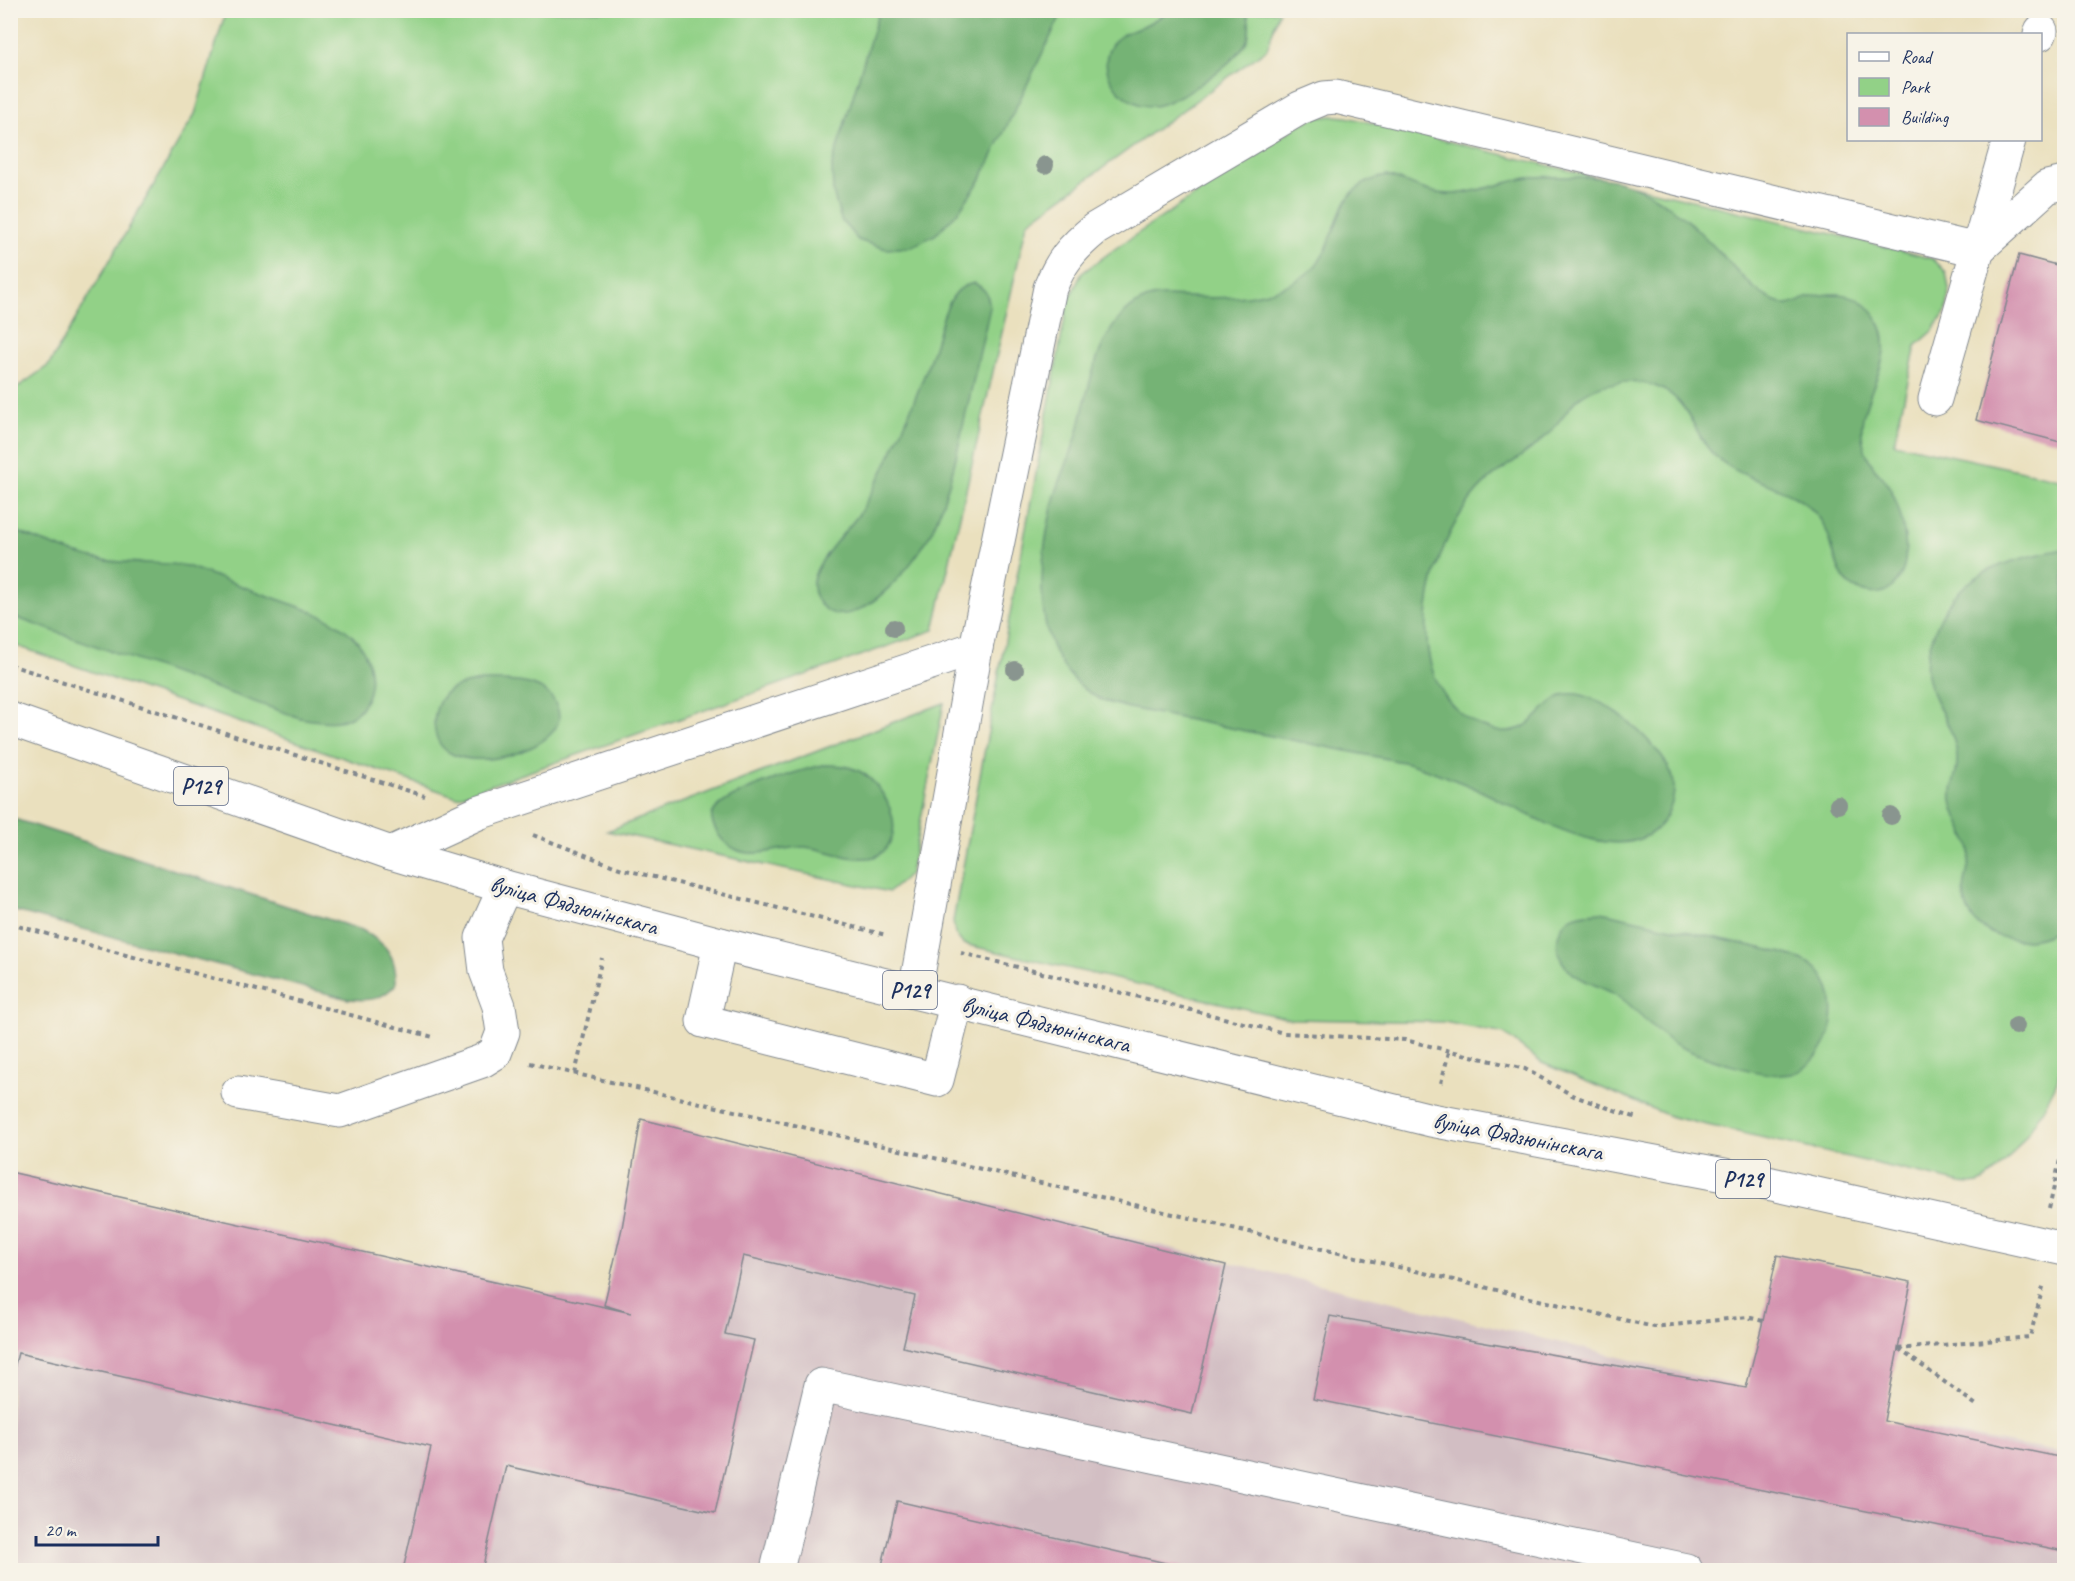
<svg xmlns="http://www.w3.org/2000/svg" width="2075" height="1581" font-family="Caveat,sans-serif">
<style>
.industrial{fill:#d2bec3}
.green{fill:#92d187;stroke:#568072;stroke-width:1.5}
.forest{fill:#75b374;stroke:#487169;stroke-width:1.5}
.building{fill:#d390ae}
.lines{fill:none;stroke-linecap:round;stroke-linejoin:round}
.minor-casing{stroke:#82888e;stroke-width:35}
.major-casing{stroke:#82888e;stroke-width:35}
.path{stroke:#82888e;stroke-width:4;stroke-dasharray:4.5 4.5;stroke-linecap:butt}
.minor{stroke:#fff;stroke-width:33}
.major{stroke:#fff;stroke-width:33}
.tree{fill:#89958f}
.labels{text-anchor:middle;stroke-width:6;stroke-linejoin:round;paint-order:stroke}
.shield{fill:#f7f3e8;stroke:#5d6a87;stroke-width:1.5}
.shield-label{font-size:22px;font-weight:bold;fill:#1b2f5e}
.street-label{font-size:24px;fill:#1b2f5e;stroke:#f7f3e8}
</style>
<rect width="100%" height="100%" fill="#f7f3e8"/>
<filter id="ink" filterUnits="userSpaceOnUse"><feTurbulence type="fractalNoise" baseFrequency=".0167" numOctaves="2"/><feDisplacementMap in="SourceGraphic" scale="12" xChannelSelector="R" yChannelSelector="G"/><feConvolveMatrix kernelMatrix="1 2 1 2 8 2 1 2 1" color-interpolation-filters="sRGB"/></filter>
<filter id="wash" filterUnits="userSpaceOnUse"><feTurbulence type="fractalNoise" baseFrequency=".008" numOctaves="4" result="noise"/><feDisplacementMap in="SourceGraphic" scale="24" xChannelSelector="R" yChannelSelector="G"/><feGaussianBlur stdDeviation="1.35" result="paint"/><feColorMatrix in="noise" values="0 0 0 0 0 0 0 0 0 0 0 0 0 0 0 0 0 1.4 0 .05"/><feComposite in="paint" operator="in"/></filter>
<g filter="url(#wash)">
<rect width="100%" height="100%" fill="#eae0be"/>
<!-- industrial -->
<path class="industrial" d="M641,1119L1746,1388L1777,1255L1911,1282L1884,1421L2064,1453V1570H11V1172L604,1305Z"/>
<!-- green -->
<g class="green">
<path d="M226,11H1279L1267,49L1027,223L934,630L457,797L11,644L10,393L49,365L195,114Z"/>
<path d="M1335,116L1347,117L1903,251L1933,259L1946,272L1949,289L1947,310L1933,331L1916,346L1894,443L2064,480V1050C2062,1061 2060,1075 2055,1086C2042,1113 2010,1166 1983,1181C1975,1185 1969,1184 1961,1183L1672,1117L1542,1063L1504,1034L1444,1022L1290,1019L963,944L955,934L953,921L1068,301L1082,273L1116,248L1302,123L1317,117Z"/>
<path d="M944,703L910,874L889,892L607,831Z"/>
</g>
<!-- forest -->
<g class="forest">
<path d="M1171,10L1247,11C1249,19 1251,29 1248,38C1243,59 1176,104 1154,106C1118,108 1086,59 1122,35C1126,32 1133,31 1139,28C1150,23 1160,17 1171,10Z"/>
<path d="M879,11H1063L981,179L959,211L935,235L911,247L886,249L858,240L841,220L833,192L832,165Z"/>
<path d="M1387,176C1408,182 1430,195 1452,194C1477,193 1503,182 1528,178C1539,175 1550,177 1562,177C1585,177 1606,176 1628,184C1667,198 1697,228 1725,258C1741,274 1754,292 1775,301C1779,302 1782,304 1786,305C1793,305 1800,300 1807,298C1834,291 1860,291 1876,317C1908,369 1835,407 1873,466C1877,472 1884,477 1887,483C1902,507 1918,567 1891,588C1876,599 1852,592 1843,577C1831,557 1833,534 1817,515C1790,483 1741,483 1712,453C1697,437 1691,412 1675,398C1650,376 1606,378 1580,397C1569,406 1561,420 1551,431C1529,456 1495,469 1474,495C1429,550 1398,670 1467,718C1476,724 1486,729 1497,731C1535,735 1538,705 1563,695C1596,684 1665,748 1673,778C1676,793 1672,809 1663,821C1625,876 1526,812 1481,791C1457,780 1432,771 1408,763L1129,708C1119,705 1107,703 1098,698C1030,660 1037,572 1052,507C1057,484 1069,461 1076,438C1088,396 1093,340 1128,310C1150,292 1162,296 1187,297C1227,299 1272,299 1305,275C1346,246 1324,187 1387,176Z"/>
<path d="M974,283C986,289 988,295 990,307C981,346 972,386 963,426C956,460 948,494 934,526C923,554 860,636 825,609C816,602 812,593 813,581C816,561 847,531 859,514C878,484 892,453 906,421C915,398 925,376 932,353C939,334 943,309 955,294C960,287 967,285 974,283Z"/>
<path d="M10,529C40,540 72,555 103,560C131,565 159,561 187,566C217,577 247,588 277,599C300,607 324,614 344,629C368,646 379,680 363,705C350,727 321,722 300,718L11,616Z"/>
<path d="M2064,549V922C2059,927 2053,933 2046,936C2018,946 1976,937 1966,905C1960,888 1970,870 1970,852C1969,834 1954,819 1952,800C1950,785 1959,771 1957,756C1955,728 1935,707 1928,680C1924,664 1928,651 1933,636C1954,571 2005,561 2064,549Z"/>
<path d="M482,681C507,681 545,678 556,705C559,711 560,717 558,723C546,753 479,768 452,754C430,744 430,711 444,695C453,685 470,683 482,681Z"/>
<path d="M823,765C835,765 847,765 859,771C881,782 903,820 889,844C885,852 876,858 867,858C846,860 826,849 805,847C784,846 756,859 737,850C728,846 721,840 717,832C714,827 711,821 712,815C718,794 802,770 823,765Z"/>
<path d="M11,818L362,930C386,944 397,955 396,984C381,1001 369,1001 348,999L11,910Z"/>
<path d="M1601,912L1783,953C1795,957 1807,960 1816,968C1839,990 1837,1034 1817,1056C1811,1064 1801,1072 1791,1074C1767,1079 1699,1057 1677,1045C1655,1033 1641,1013 1621,998C1604,986 1580,983 1566,967C1554,953 1554,929 1570,918C1579,912 1591,913 1601,912Z"/>
</g>
<g id="blocks">
<!-- building -->
<g class="building">
<path d="M2019,255L2064,267V443L1976,420Z"/>
<path d="M641,1119L1226,1265L1192,1414L903,1347L915,1296L743,1256L725,1334L754,1340L715,1513L506,1466L482,1570H403L431,1447L18,1353L10,1383V1172L631,1313L604,1305L622,1228Z"/>
<path d="M1777,1255L1911,1282L1884,1421L2064,1458V1551L1313,1399L1330,1316L1746,1388L1763,1321Z"/>
<path d="M897,1501L1196,1570H881Z"/>
</g>
</g>
</g>
<g filter="url(#ink)">
<use href="#blocks" fill-opacity="0" stroke="#82888e" stroke-width="1.5"/>
<g class="lines">
<defs>
<g id="minor">
<path d="M2040,34L2041,31"/>
<path d="M1935,399L2009,140"/>
<path d="M391,853L478,813L976,648"/>
<path d="M720,944L703,1021L937,1080L957,1001"/>
<path d="M915,992L976,648L1050,288C1061,261 1072,248 1095,229L1300,108L1324,98L1336,97L1977,250L2047,187L2064,183"/>
<path d="M238,1093L340,1111L482,1061L495,1053L503,1032L499,1006L486,971L482,938L505,887"/>
<path d="M777,1570L821,1385L1686,1570"/>
</g>
<path id="major" d="M10,719L391,853L505,887L720,944L1431,1120L1772,1184L2064,1249"/>
</defs>
<!-- minor casing -->
<use href="#minor" class="minor-casing"/>
<!-- major casing -->
<use href="#major" class="major-casing"/>
<!-- path -->
<g class="path">
<path d="M10,665L425,796"/>
<path d="M533,835L622,869L886,935"/>
<path d="M10,924L433,1037"/>
<path d="M961,953L1284,1033L1405,1040L1525,1069L1574,1096L1637,1118"/>
<path d="M530,1063L1654,1327L1747,1317L1763,1321"/>
<path d="M575,1074L602,958"/>
<path d="M1441,1083L1449,1052"/>
<path d="M2049,1209L2064,1142"/>
<path d="M1898,1349L2030,1337L2044,1283"/>
<path d="M1899,1349L1979,1407"/>
</g>
<!-- minor -->
<use href="#minor" class="minor"/>
<!-- major -->
<use href="#major" class="major"/>
</g>
<!-- trees -->
<g class="tree">
<circle cx="1045" cy="165" r="9"/>
<circle cx="894" cy="628" r="9"/>
<circle cx="1015" cy="670" r="9"/>
<circle cx="1838" cy="805" r="9"/>
<circle cx="1891" cy="816" r="9"/>
<circle cx="2016" cy="1026" r="9"/>
</g>
</g>
<g class="labels">
<!-- shield labels -->
<g class="shield">
<rect x="174" y="767" width="54" height="38" rx="4.5"/>
<rect x="883" y="971" width="54" height="38" rx="4.5"/>
<rect x="1716" y="1160" width="54" height="38" rx="4.5"/>
</g>
<g class="shield-label">
<text x="201" y="794">Р129</text>
<text x="910" y="998">Р129</text>
<text x="1743" y="1187">Р129</text>
</g>
<!-- street labels -->
<g class="street-label">
<text transform="translate(574 905) rotate(15)" y="8">вуліца Фядзюнінскага</text>
<text transform="translate(1046 1024) rotate(14)" y="8">вуліца Фядзюнінскага</text>
<text transform="translate(1518 1136) rotate(11)" y="8">вуліца Фядзюнінскага</text>
</g>
</g>
<!-- margin -->
<rect width="2075" height="1581" fill="none" stroke="#f7f3e8" stroke-width="36"/>
<!-- legend -->
<rect x="1847" y="33" width="195" height="108" fill="#f7f3e8" stroke="#9fa5b1" stroke-width="1.5"/>
<rect x="1859" y="52" width="30" height="9" fill="#ffffff" stroke="#9fa5b1" stroke-width="1.5"/>
<text x="1901" y="63" font-size="18" fill="#1b2f5e">Road</text>
<rect x="1859" y="78" width="30" height="18" fill="#92d187" stroke="#9fa5b1" stroke-width="1.5"/>
<text x="1901" y="93" font-size="18" fill="#1b2f5e">Park</text>
<rect x="1859" y="108" width="30" height="18" fill="#d390ae" stroke="#9fa5b1" stroke-width="1.5"/>
<text x="1901" y="123" font-size="18" fill="#1b2f5e">Building</text>
<!-- scale -->
<path d="M36 1536v9h122v-9" fill="none" stroke="#1b2f5e" stroke-width="3"/>
<text x="45" y="1536" font-size="18" fill="#1b2f5e" stroke="#f7f3e8" stroke-width="4.5" paint-order="stroke">20 m</text>
</svg>
